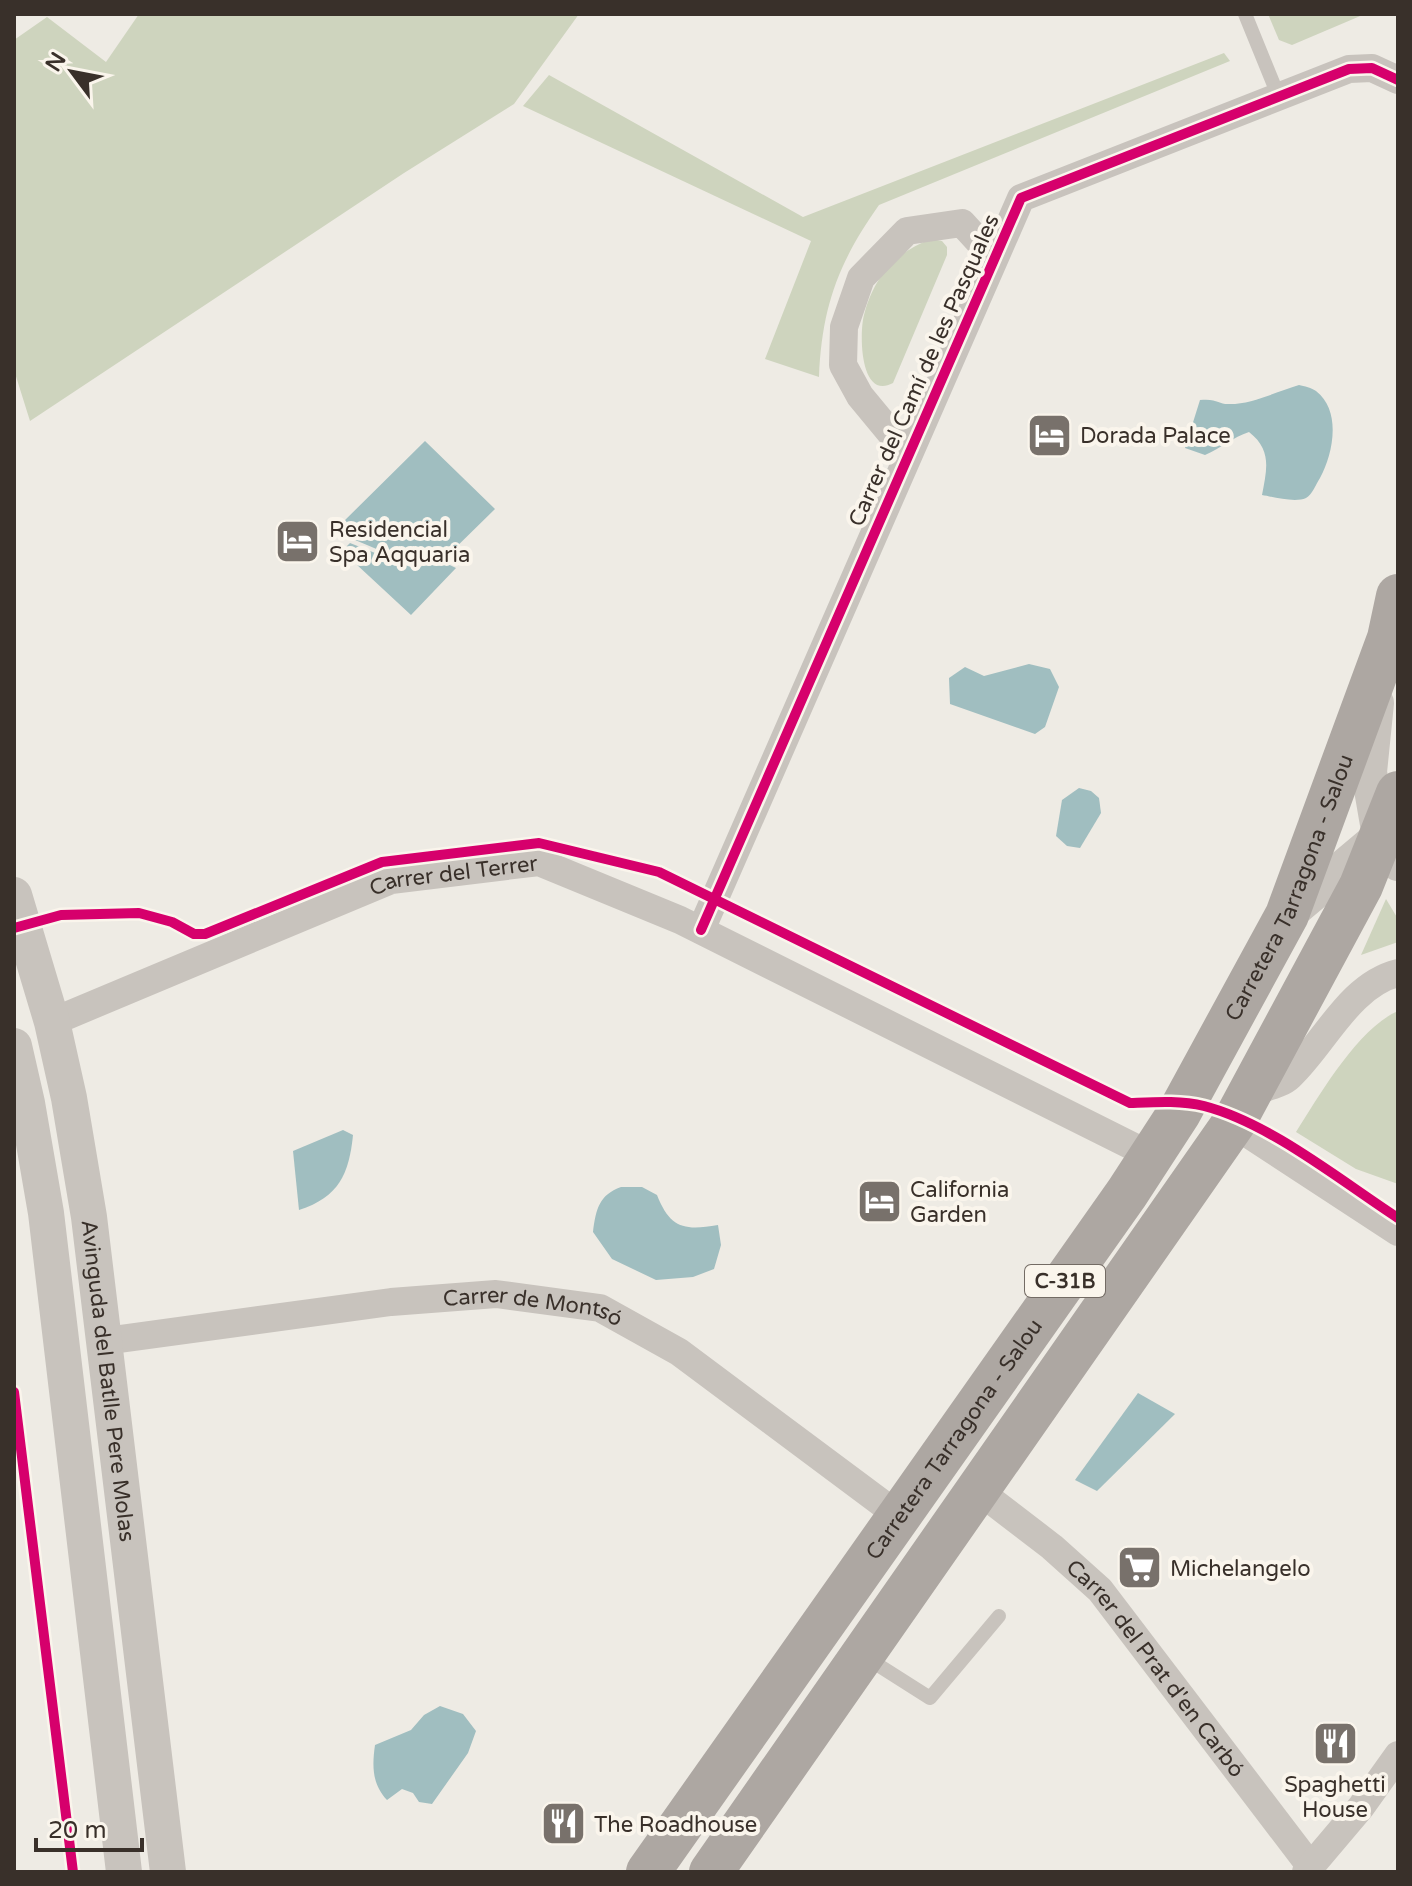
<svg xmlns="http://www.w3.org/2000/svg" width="1412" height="1886" font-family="'Varela Round',sans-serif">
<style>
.green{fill:#ced4be}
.water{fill:#a0bec0}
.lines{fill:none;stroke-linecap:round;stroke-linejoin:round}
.service{stroke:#c8c3bd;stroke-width:14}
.minor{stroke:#c8c3bd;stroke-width:28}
.tertiary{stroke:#c8c3bd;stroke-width:36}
.primary{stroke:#ada7a2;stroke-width:44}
.cycleway-casing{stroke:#faf5ec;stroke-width:15}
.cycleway{stroke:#d6006c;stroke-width:10}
.labels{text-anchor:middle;stroke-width:8;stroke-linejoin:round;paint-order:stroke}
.shield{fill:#faf5ec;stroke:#736b64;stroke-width:2}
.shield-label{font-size:20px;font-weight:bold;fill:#39302a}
.street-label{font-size:22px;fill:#39302a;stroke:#faf5ec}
.poi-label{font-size:22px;fill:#39302a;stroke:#faf5ec;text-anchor:start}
</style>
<rect width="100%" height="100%" fill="#eeebe4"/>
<!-- green -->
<g class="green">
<path d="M139,14H579L514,104L404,173L30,421L14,370V40L47,17L106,62Z"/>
<path d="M1268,14H1365L1292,45L1279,40Z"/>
<path d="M1224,53L1230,61L879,205C838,263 822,307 819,377L765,359L811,241L523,106L549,75L803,217Z"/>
<path d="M931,239L942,241L947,247V255L893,383C860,401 859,334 864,315C868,299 875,283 886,270C898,255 913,246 931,239Z"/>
<path d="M1386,899L1398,919V942L1361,955Z"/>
<path d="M1398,1011V1184L1356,1169L1296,1132C1319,1096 1358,1028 1398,1011Z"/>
</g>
<!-- water -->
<g class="water">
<path d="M1299,385C1304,386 1312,388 1316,391C1342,411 1333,454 1320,478C1316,484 1312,495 1306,498C1295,503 1274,497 1262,495C1267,469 1272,450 1249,432C1233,437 1221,448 1205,455L1185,448L1200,400C1218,398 1219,405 1230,404C1253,404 1278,391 1299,385Z"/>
<path d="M425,441L495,509L444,559L430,553L417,566L336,532L339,526Z"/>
<path d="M350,543L418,570L431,556L456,568L411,615L342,551Z"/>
<path d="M1029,664L1050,669L1059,687L1045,727L1035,734L950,704L949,678L965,667L984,676Z"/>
<path d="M1079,788L1091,791L1099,798L1101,813L1080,848L1067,846L1056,836L1062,800Z"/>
<path d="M343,1130L353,1135C349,1174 339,1197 299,1210L293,1151Z"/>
<path d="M621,1187H642L657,1195C670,1228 684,1231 718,1225L721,1245L714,1269L693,1277L656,1280L612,1259L593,1232C596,1209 599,1195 621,1187Z"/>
<path d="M1138,1393L1175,1414L1097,1491L1075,1480Z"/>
<path d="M440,1706L463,1714L476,1731L468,1753L432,1804L419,1802L413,1793L402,1789L387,1800C372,1784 372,1766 375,1745L411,1730L424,1715Z"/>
</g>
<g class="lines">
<!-- service -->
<g class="service">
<path d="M1245,14L1278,95"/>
<path d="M867,1658L930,1698L999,1616"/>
</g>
<!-- minor -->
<g class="minor">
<path d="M908,454L860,396L843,365L844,327L861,278L907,231L962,223L994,258"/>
<path d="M701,930L1021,198L1349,69L1372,68L1398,80"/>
<path id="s1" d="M52,1022L391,880L539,862L680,920L1152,1156"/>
<path d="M1250,1093C1262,1088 1281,1085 1290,1076C1324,1044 1349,985 1398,973"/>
<path d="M1233,1124L1398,1232"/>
<path id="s2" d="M105,1341L391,1302L496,1294L600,1308L679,1352L899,1516"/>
<path id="s3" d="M979,1491L1052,1547L1100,1590L1311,1867"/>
<path d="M1306,1872L1361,1807L1398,1755"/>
</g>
<!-- tertiary -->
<g class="tertiary">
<path d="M1376,703L1369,772L1380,836L1398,863"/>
<path id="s4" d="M14,895L52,1022L69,1098L89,1217L168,1872"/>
<path d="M1287,915L1381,836"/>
<path d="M14,1046L27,1103L46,1213L124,1872"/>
</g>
<!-- primary -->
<g class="primary">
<path id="s5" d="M648,1872L1127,1193L1179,1113L1287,915L1389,638L1398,596"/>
<path d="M711,1872L1233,1124L1361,886L1398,793"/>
</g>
<defs>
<g id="cycleway">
<path d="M14,928L61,915L139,913L172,922L194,934H205L382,862L539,843L659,872L1130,1103C1154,1102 1180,1100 1204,1106C1270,1123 1341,1181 1398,1218"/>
<path d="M701,930L1021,198L1349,69L1372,68L1398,80"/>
<path d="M14,1392L73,1872"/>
</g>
</defs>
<!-- cycleway casing -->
<use href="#cycleway" class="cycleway-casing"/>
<!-- cycleway -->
<use href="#cycleway" class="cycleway"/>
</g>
<!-- icons -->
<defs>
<symbol id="hotel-square" viewBox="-11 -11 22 22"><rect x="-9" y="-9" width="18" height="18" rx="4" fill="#78716b" stroke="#faf5ec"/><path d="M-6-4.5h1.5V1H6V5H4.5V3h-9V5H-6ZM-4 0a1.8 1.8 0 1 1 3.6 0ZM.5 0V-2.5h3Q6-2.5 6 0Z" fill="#fff"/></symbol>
<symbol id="supermarket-square" viewBox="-11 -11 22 22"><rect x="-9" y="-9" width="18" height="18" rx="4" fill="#78716b" stroke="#faf5ec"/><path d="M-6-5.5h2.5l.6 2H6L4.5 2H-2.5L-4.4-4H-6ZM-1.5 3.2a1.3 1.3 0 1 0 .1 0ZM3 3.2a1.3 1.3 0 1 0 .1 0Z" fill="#fff"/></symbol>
<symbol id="restaurant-square" viewBox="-11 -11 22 22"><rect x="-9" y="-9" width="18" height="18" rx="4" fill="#78716b" stroke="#faf5ec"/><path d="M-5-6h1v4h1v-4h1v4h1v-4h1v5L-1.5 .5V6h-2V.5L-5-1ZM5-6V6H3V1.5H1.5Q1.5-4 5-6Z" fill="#fff"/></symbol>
</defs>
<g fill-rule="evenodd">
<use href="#hotel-square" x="1024" y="410" width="51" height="51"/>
<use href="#hotel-square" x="272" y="516" width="51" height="51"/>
<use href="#hotel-square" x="854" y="1176" width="51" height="51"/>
<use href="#supermarket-square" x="1114" y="1542" width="51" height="51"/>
<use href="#restaurant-square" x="1310" y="1718" width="51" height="51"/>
<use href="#restaurant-square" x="538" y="1798" width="51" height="51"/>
</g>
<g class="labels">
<!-- shield labels -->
<rect class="shield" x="1025" y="1265" width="80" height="32" rx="6"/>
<g class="shield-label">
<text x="1065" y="1288">C-31B</text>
</g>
<!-- street labels -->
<g class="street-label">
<text transform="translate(923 370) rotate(-66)" y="8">Carrer del Camí de les Pasquales</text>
<text dy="8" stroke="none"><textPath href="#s1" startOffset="430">Carrer del Terrer</textPath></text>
<text dy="8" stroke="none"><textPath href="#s5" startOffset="1178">Carretera Tarragona - Salou</textPath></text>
<text dy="8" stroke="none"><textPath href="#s2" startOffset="432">Carrer de Montsó</textPath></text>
<text dy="8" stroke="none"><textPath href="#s4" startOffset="496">Avinguda del Batlle Pere Molas</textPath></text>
<text dy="8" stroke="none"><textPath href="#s5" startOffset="530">Carretera Tarragona - Salou</textPath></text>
<text dy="8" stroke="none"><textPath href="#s3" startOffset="252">Carrer del Prat d'en Carbó</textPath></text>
</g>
<!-- poi labels -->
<g class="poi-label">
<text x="1080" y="443">Dorada Palace</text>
<text x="329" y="537">Residencial<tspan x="329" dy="25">Spa Aqquaria</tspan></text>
<text x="910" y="1197">California<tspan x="910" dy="25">Garden</tspan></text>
<text x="1170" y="1576">Michelangelo</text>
<text x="1335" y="1792" text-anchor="middle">Spaghetti<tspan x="1335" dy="25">House</tspan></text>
<text x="594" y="1832">The Roadhouse</text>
</g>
</g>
<!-- border -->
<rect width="1412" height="1886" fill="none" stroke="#39302a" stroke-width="32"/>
<!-- north arrow -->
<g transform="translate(72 72) rotate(302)" stroke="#faf5ec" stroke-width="6" paint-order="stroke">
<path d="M0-6L14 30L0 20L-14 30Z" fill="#39302a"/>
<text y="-12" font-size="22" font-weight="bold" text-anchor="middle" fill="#39302a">N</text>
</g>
<!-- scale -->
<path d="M36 1838v12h106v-12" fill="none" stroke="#39302a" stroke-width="4"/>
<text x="48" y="1838" font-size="24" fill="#39302a" stroke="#faf5ec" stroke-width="6" paint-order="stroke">20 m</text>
</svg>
